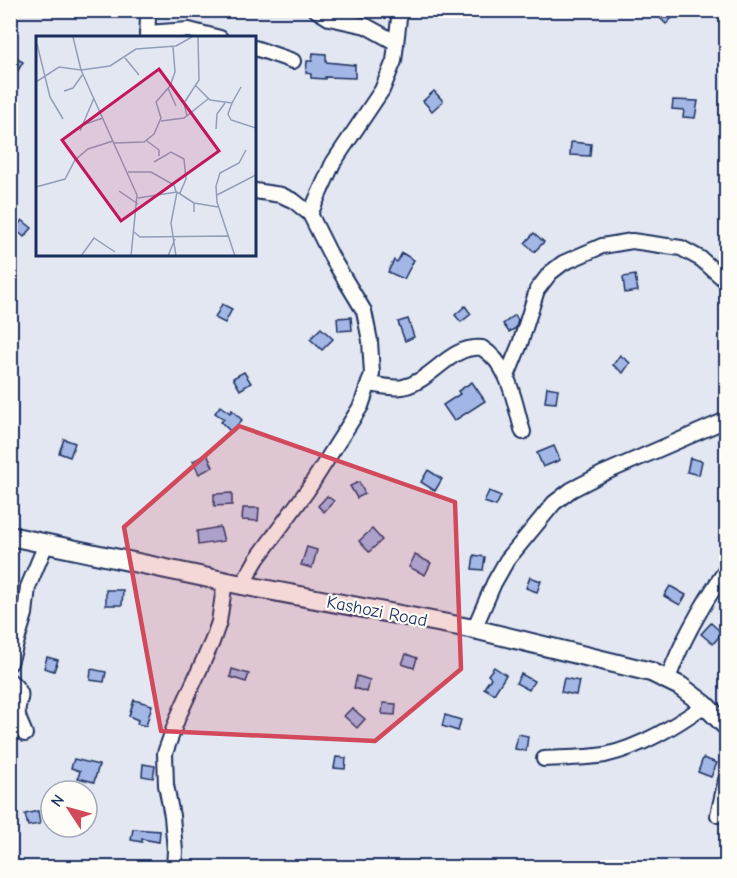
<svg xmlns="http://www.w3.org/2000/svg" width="737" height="878" font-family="'Comic Neue',sans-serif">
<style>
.building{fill:#a3b7e6;stroke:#1b2f5e;stroke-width:1.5}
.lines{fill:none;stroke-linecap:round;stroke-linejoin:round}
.street-casing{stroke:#1b2f5e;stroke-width:18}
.secondary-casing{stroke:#1b2f5e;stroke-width:22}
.street{stroke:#fdfcf7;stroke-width:14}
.secondary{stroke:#fdfcf7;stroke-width:18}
.marked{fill:#d1495b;fill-opacity:0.2;stroke:#d1495b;stroke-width:4.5;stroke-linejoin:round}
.labels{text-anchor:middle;stroke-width:4.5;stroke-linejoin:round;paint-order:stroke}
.street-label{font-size:18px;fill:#1b2f5e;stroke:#fdfcf7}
.inset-road{fill:none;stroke:#929db7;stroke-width:1.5}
.view{fill:#c2185b;fill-opacity:0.15;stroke:#c2185b;stroke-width:3}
.inset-edge{fill:none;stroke:#1b2f5e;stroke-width:3}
</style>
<rect width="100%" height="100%" fill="#e2e7f2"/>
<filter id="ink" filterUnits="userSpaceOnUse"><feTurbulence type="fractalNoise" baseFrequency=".0167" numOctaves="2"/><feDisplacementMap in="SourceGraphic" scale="12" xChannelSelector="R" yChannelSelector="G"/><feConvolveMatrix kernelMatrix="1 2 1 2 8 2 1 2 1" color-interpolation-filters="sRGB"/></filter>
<g filter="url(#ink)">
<!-- building -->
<g class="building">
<path d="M663,10H666L673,17L666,24L658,16Z"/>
<path d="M313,53L326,54V62L355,65V78L325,77V79L311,78V74L306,73L307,61H312Z"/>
<path d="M10,55L23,62L10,84Z"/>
<path d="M434,91L443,101L432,111L423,101Z"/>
<path d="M673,100L698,101L695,118L683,117L684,110L672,109Z"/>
<path d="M571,142L591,144L590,156L570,155Z"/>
<path d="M22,220L32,228L24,237L15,229Z"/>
<path d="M534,233L544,242L534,252L525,243Z"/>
<path d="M402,253L414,260L404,279L388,272L394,260L397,262Z"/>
<path d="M635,275L638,291L625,293L623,277Z"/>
<path d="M222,304L232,309L225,323L215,318Z"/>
<path d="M465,306L471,314L461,322L455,315Z"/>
<path d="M515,315L518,320L516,328L509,332L503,324Z"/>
<path d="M351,317L352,330L338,331L337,318Z"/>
<path d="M408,319L414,337L405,341L398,322Z"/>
<path d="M321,328L333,339L322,350L310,339Z"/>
<path d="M620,355L630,363L623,373L613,365Z"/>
<path d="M244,372L251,383L240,390L233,378Z"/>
<path d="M472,382L485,401L454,421L443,405L460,394L458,391Z"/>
<path d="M547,387L558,389L556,403L545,402Z"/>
<path d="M220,406L230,413L232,410L242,420L231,432L221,422L224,419L215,413Z"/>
<path d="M64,439L75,443L70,457L59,453Z"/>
<path d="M554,446L560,460L543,467L537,453Z"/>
<path d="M207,454L213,467L199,474L193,461Z"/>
<path d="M690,458L702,461L699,475L687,472Z"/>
<path d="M428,470L442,479L435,491L421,482Z"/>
<path d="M359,482L365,494L357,498L350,486Z"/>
<path d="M489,491L501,496L496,506L484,502Z"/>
<path d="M232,493V505L214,506V494Z"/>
<path d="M327,496L334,501L324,512L318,506Z"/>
<path d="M243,508H259L258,521L242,520Z"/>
<path d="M220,527L224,541L198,545L197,531Z"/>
<path d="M372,529L382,540L369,552L359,541Z"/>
<path d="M307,547L317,550L312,568L301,565Z"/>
<path d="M415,555L431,563L425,575L409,567Z"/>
<path d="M474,555L485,557L483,570L472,569Z"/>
<path d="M530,577L541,581L537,592L526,588Z"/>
<path d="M670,586L686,595L680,605L664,596Z"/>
<path d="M106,590H123L122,605H106Z"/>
<path d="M711,623L722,633L713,644L701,634Z"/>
<path d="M406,654L417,658L414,668L402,664Z"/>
<path d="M47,657L58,660L54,671L44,668Z"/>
<path d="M494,667L506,675L494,694L484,688L491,678L488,675Z"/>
<path d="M91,669L106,672L104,682L90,680Z"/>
<path d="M232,669L249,674L246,682L230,677Z"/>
<path d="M521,674L534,681L529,690L516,683Z"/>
<path d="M357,676L370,680L367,692L354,688Z"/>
<path d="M564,678L579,681L576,695L561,692Z"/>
<path d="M134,700L152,705L146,726L137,724L138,720L129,716Z"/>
<path d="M383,703L396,704L395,715L382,714Z"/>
<path d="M352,708L365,719L357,728L344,716Z"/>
<path d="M445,715L461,720L458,731L442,726Z"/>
<path d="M518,734L528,736L526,751L515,749Z"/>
<path d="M336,757L346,758L345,769L334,768Z"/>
<path d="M703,758L717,763L711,777L698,772Z"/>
<path d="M74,759L99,765L94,782L78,778L80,771L71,768Z"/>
<path d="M143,764L155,766L153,778L142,776Z"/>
<path d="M38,811L40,824L28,826L25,814Z"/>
<path d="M133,829L160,831L159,842L142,839V842L131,840Z"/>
</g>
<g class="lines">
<defs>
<g id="street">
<path d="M146,10L148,18L147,38"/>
<path d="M316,10L329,18L366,26L395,42"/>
<path d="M147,33L189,30L220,38"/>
<path d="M255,48L293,61"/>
<path d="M310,214L333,163L382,90L394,61L400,10"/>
<path d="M507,376L520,344L537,290L550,273L563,263L602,246L632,241L681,248L701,259L726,281"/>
<path d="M370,384C381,386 393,389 403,387C434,380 449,345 482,348C511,366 514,403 523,432"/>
<path d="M242,585L257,559L307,491L361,406L372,374L370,341L364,311L332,258L310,214L294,201L281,195L255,191"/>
<path d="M474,629L494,583L507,560L554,503L571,490L602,474L726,420"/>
<path d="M10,663L25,614L28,587L46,544"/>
<path d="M668,679C682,639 702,605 726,570"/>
<path d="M10,681C30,699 15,696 18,715C19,722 23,728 25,734"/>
<path d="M544,759C564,758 586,758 605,755C641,747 675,726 705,705"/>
<path d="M718,815L726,780"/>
<path d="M174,868L175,851L172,816L166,785L165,753L178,717L212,642L219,622L225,581"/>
</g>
<path id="secondary" d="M10,536L242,585L474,629L651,672L680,686L705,705L726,726"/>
</defs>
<!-- street casing -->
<use href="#street" class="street-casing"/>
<!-- secondary casing -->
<use href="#secondary" class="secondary-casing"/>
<!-- street -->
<use href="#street" class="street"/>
<!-- secondary -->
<use href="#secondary" class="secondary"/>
</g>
</g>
<!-- marked area -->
<path class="marked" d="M239,426L455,502L461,669L375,741L161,731L124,527Z"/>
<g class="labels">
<!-- street labels -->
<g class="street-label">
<text transform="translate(377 611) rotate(11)" y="6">Kashozi Road</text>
</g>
</g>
<!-- overview -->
<g transform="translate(36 36)">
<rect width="220" height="220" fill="#e2e7f2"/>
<path class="inset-road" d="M37,1L45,34L101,159L95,220M1,8L14,61L27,83M89,22L103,39M0,46L23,31L45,34L74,30L100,13L140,10L156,1M160,50L174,64L196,67L205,51M132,52L140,70M28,55L37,52L47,38M196,67L192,78L195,84L220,92M151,80L148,67L163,44L162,1M125,85L148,82L172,63M49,88L67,82M180,93L181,78L189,67M44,95L58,62M111,105L123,114V120M78,107L108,106L118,98L125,82L120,66L134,50L139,36L137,11M118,126L135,116L148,123L150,143L144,157M92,136H115L138,149L140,156M0,151L29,143L39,124L52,113L77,105M83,155L102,168M141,156L158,167V176M181,159L220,139M102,162L141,156M158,167L182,171M98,196L104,201L193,200M45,220L58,202L79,216M132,220L139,203M140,220L135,187L141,156M199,220L181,166L180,150L184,137L203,127L210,114"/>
<path class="view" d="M123,33L183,115L85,185L26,104Z"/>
<rect width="220" height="220" class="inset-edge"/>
</g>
<!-- margin -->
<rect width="737" height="878" fill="none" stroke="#fdfcf7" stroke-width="36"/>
<rect x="18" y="18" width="701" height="842" fill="none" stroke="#1b2f5e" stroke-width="2" filter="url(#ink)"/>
<!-- north arrow -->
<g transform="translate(69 809) rotate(306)"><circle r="28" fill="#fdfcf7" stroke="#a3aaba" stroke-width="1.5"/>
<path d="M0-4.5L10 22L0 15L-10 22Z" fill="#d1495b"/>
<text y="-9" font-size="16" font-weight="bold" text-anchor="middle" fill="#1b2f5e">N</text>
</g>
</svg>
